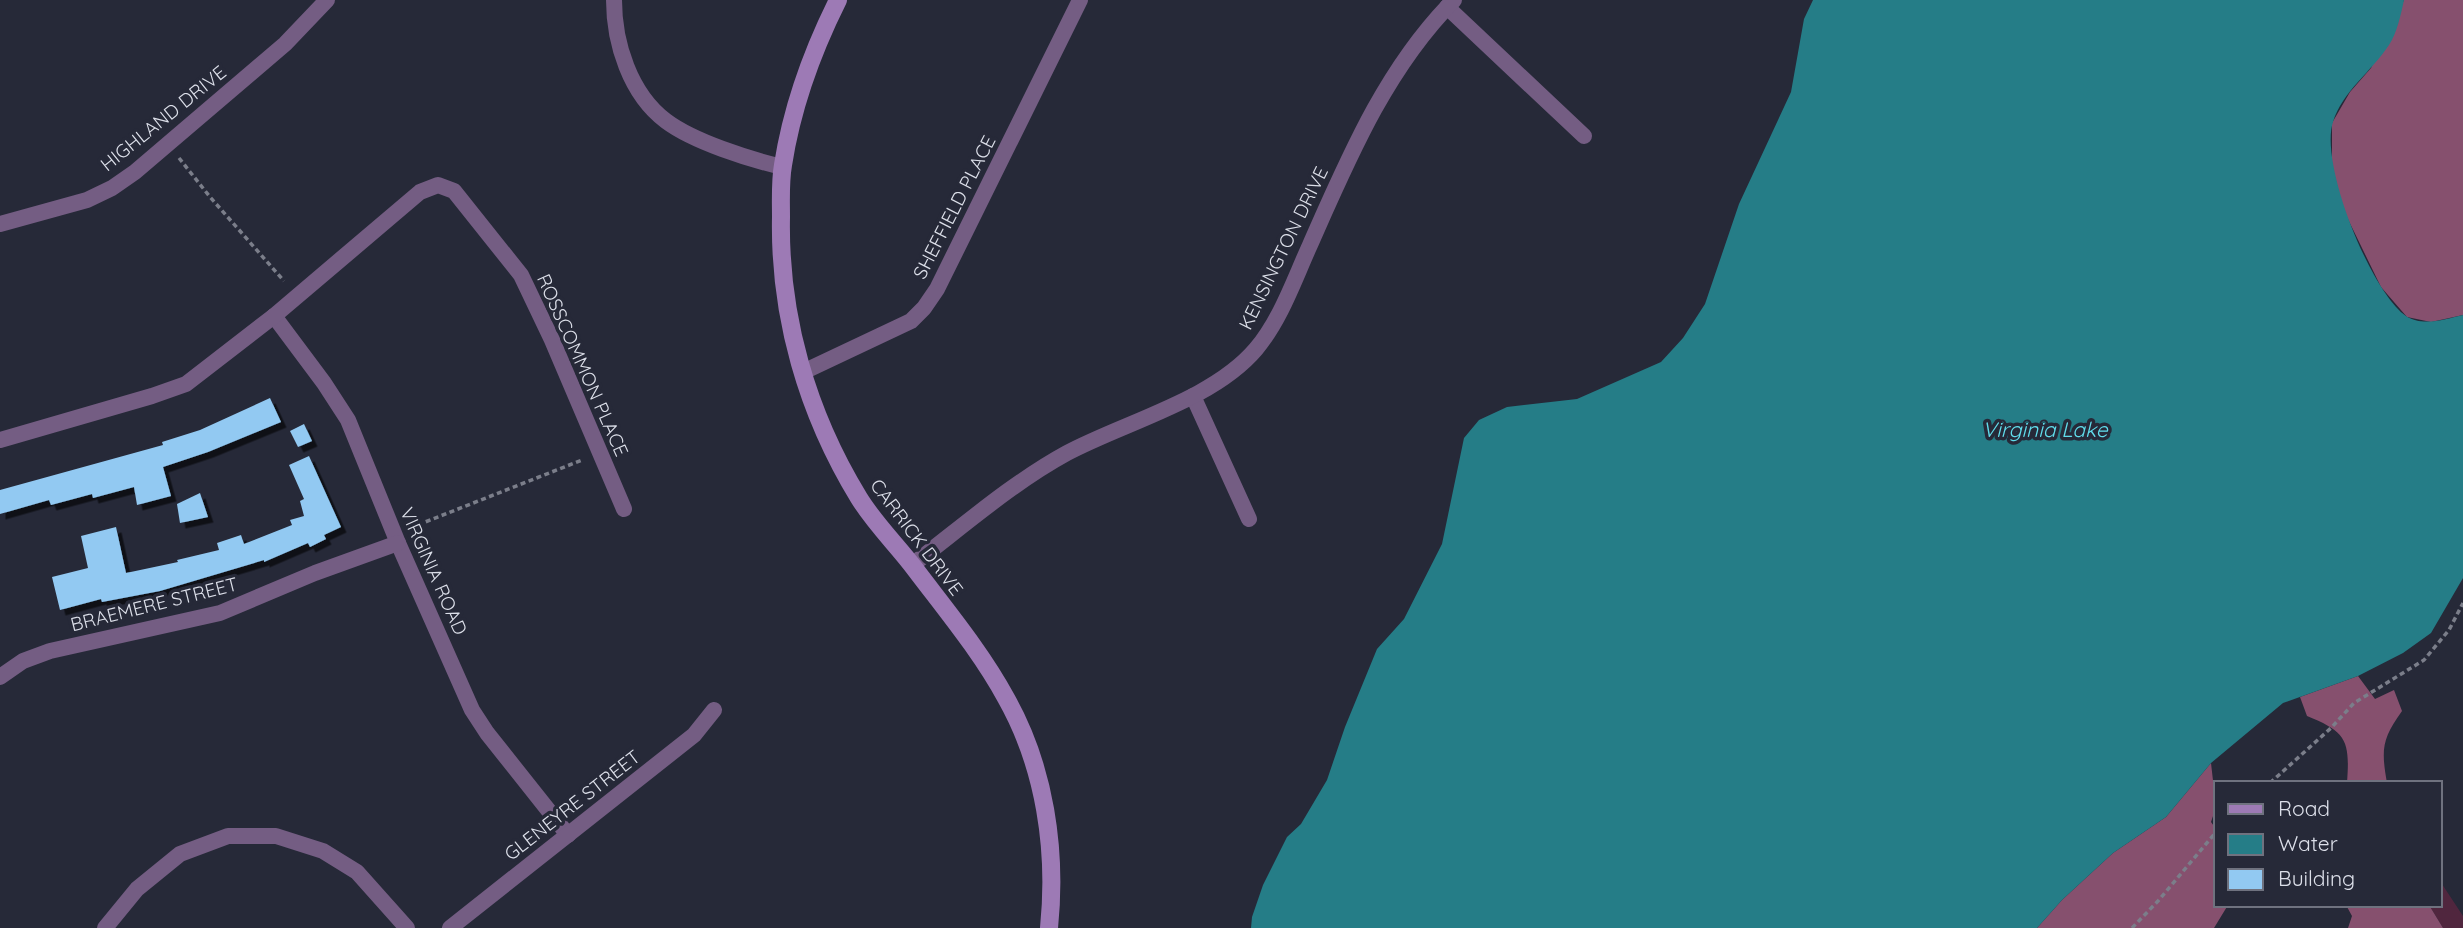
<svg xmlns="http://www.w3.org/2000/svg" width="2463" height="928" font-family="Quicksand,sans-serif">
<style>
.green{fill:#50263e}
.forest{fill:#86506e}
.water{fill:#257d87}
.building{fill:#92c9f2;filter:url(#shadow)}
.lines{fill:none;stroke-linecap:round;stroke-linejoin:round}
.path{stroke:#7b7e8a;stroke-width:3.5;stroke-dasharray:5 3.5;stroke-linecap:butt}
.street{stroke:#745d83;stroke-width:16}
.secondary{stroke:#9d7ab5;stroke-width:18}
.labels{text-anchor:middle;stroke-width:7;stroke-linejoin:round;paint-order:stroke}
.street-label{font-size:19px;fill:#dcdfe9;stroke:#262938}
.water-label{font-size:21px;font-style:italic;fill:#61ddec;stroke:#262938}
</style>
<defs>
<filter id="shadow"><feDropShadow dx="5.5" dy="5.5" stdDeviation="0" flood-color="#0009"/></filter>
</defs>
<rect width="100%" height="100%" fill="#262938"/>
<!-- green -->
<path class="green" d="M2440,881L2463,916V928H2443L2429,905H2440Z"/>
<!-- forest -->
<g class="forest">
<path d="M2404,0H2463V315L2431,322L2407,317L2381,287L2343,209L2332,165V123L2350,92L2371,68Z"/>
<path d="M2358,676L2375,699L2394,690L2402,711C2382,739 2381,749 2387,783H2347C2350,741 2347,732 2307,716L2300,697Z"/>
<path d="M2211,763L2216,807L2211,822L2216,829V905H2228L2214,928H2037L2062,900L2113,853L2166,817Z"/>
<path d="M2346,905H2429L2443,928H2348L2352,916Z"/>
</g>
<!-- water -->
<path class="water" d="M1813,0H2404C2401,14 2397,33 2389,45C2372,71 2342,92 2333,122C2319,164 2371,292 2406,316C2422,327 2446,319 2463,315V578L2431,633L2403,653L2358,676L2283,703L2211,763L2166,817L2113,853L2062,900L2037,928H1251L1252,917L1263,885L1287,837L1301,824L1327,780L1345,727L1377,649L1404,619L1442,544L1464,438L1479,420L1507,407L1577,399L1661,362L1683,338L1705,304L1739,204L1791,92L1804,19Z"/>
<!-- building -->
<g class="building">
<path d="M270,398L281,422L208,452L163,467L171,496L137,505L134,487L93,498L92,494L51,505L49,500L0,514V490L163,445L162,442L200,430Z"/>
<path d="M304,424L312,441L298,447L290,431Z"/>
<path d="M309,456L341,527L324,535L326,539L310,547L308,543L264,562V560L160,591L102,602L101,599L60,610L52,577L88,568L81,536L116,527L126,573L178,562L177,560L219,550L217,543L241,535L244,544L292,525L290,520L304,516L300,501L304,499L289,465Z"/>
<path d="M200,493L208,517L180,523L177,504Z"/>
</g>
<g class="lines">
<!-- path -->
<g class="path">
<path d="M179,158L210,197L284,281"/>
<path d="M410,528L582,460"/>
<path d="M2270,783L2331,728L2354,703L2424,660L2449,630L2463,603"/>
<path d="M2132,928L2159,900L2216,832"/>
</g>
<!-- street -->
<g class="street">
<path d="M614,0C614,43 630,94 666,121C694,142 749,159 782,167"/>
<path d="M1447,7L1584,136"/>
<path d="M0,224L87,200L112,188L135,172L285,44L327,0"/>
<path d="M274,316L324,383L348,420L398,543L472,710L487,733L568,835"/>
<path d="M803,372L911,321L924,308L937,289L1080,0"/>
<path d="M1193,396L1249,519"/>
<path d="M0,440L152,396L186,384L274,316L420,192L438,185L454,191L521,275L552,340L624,509"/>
<path d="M912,565C962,527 1012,483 1067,453C1125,422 1213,400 1256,349C1281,319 1294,280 1310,245C1348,159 1386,68 1454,0"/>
<path d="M0,677L23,661L50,651L220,613L315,573L398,543"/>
<path d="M105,928L137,889L180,854L228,836H276L323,851L357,872L407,928"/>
<path d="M450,928L694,735L714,710"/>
</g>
<!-- secondary -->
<path class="secondary" d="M838,0C812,52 792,107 783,165C780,182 781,200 781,217C779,316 807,413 859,498C875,524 897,545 915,569C946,610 981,652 1006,698C1045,767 1057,850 1049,928"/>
</g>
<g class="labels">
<!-- street labels -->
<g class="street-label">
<text transform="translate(163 118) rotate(-39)" y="7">HIGHLAND DRIVE</text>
<text transform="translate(954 207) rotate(-63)" y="7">SHEFFIELD PLACE</text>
<text transform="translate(1283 248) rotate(-64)" y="7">KENSINGTON DRIVE</text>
<text transform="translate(583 365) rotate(66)" y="7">ROSSCOMMON PLACE</text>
<text transform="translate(917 537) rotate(53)" y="7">CARRICK DRIVE</text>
<text transform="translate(434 571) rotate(66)" y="7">VIRGINIA ROAD</text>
<text transform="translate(154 604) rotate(-14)" y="7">BRAEMERE STREET</text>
<text transform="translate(572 805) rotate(-38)" y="7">GLENEYRE STREET</text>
</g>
<!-- water labels -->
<g class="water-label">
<text x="2045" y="437">Virginia Lake</text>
</g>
</g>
<!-- legend -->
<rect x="2214" y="781" width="228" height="126" fill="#262938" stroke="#6f727f" stroke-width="2"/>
<rect x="2228" y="804" width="35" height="10" fill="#9d7ab5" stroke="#6f727f" stroke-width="2"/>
<text x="2278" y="816" font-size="21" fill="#dcdfe9">Road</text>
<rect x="2228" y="834" width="35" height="21" fill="#257d87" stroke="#6f727f" stroke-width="2"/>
<text x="2278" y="851" font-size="21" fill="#dcdfe9">Water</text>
<rect x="2228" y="869" width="35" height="21" fill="#92c9f2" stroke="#6f727f" stroke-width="2"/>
<text x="2278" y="886" font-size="21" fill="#dcdfe9">Building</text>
</svg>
